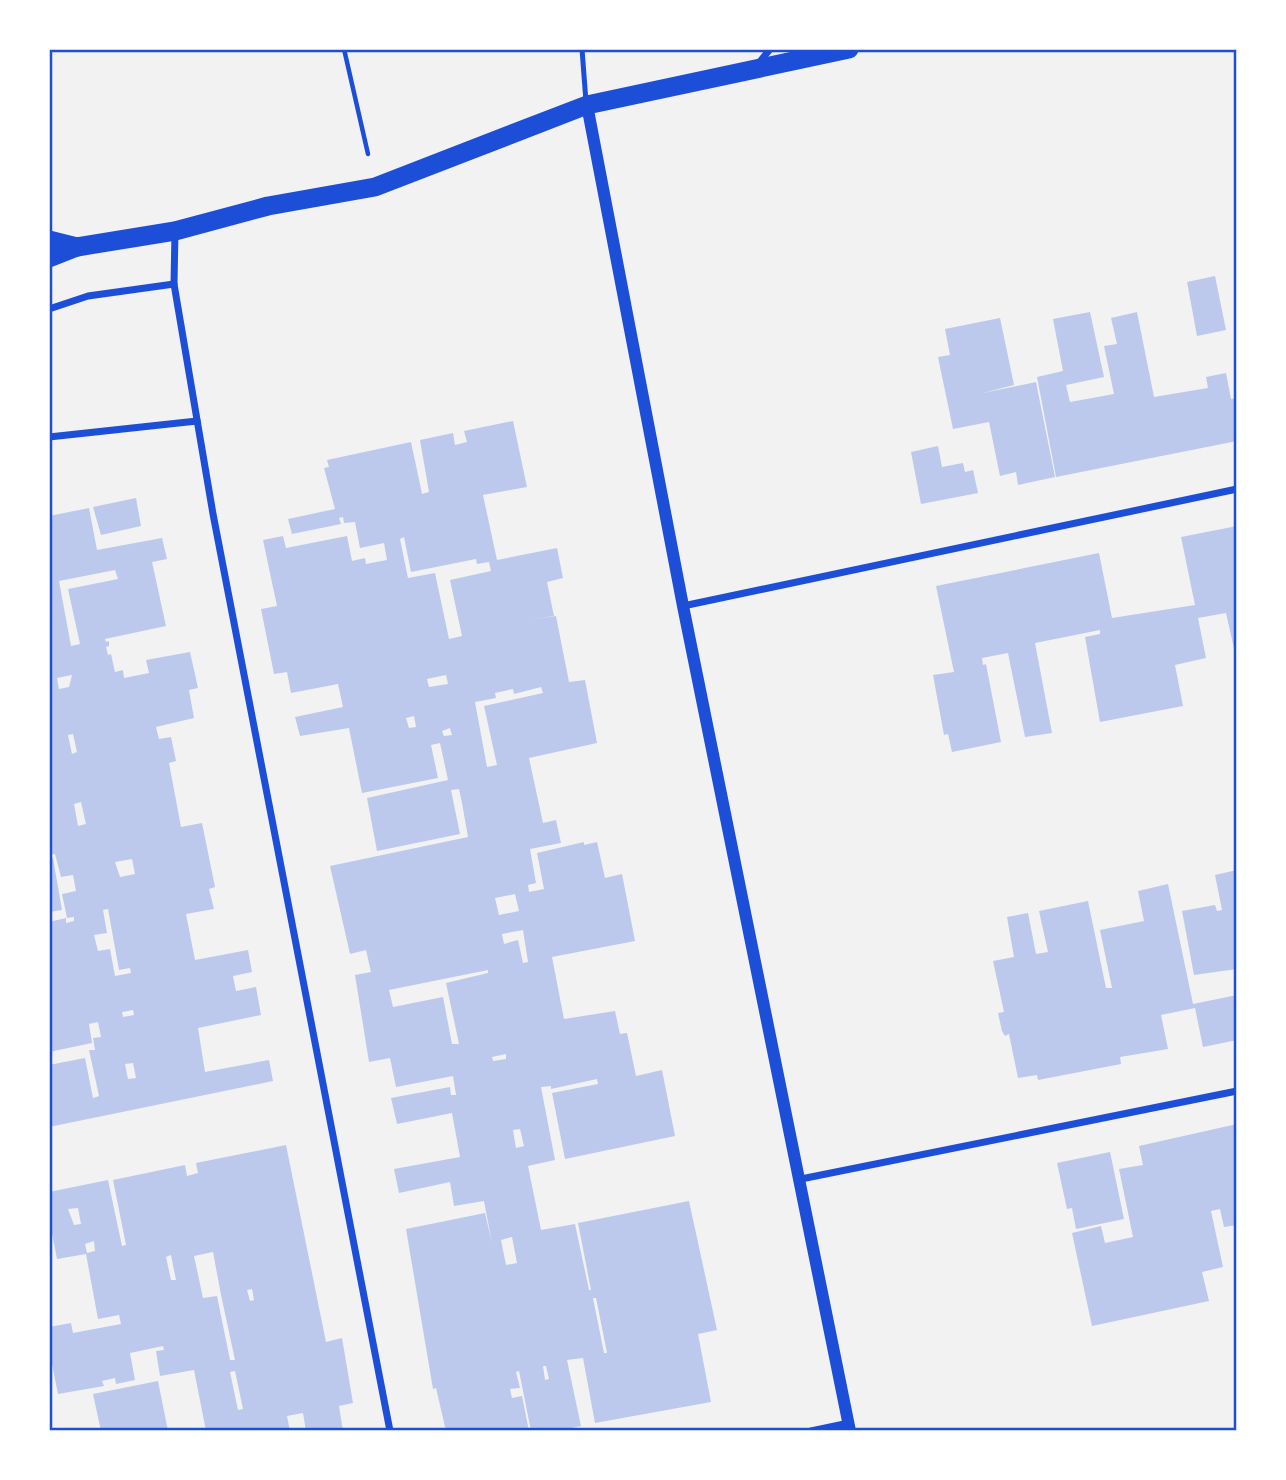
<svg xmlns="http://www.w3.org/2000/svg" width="1286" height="1480" font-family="'Roboto Serif',serif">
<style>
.building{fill:#bdc9ec;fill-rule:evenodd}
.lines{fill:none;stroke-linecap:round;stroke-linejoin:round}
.path{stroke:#1d4ed8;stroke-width:4.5}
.service{stroke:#1d4ed8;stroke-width:5}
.minor{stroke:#1d4ed8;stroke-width:7}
.tertiary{stroke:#1d4ed8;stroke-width:12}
.trunk{stroke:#1d4ed8;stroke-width:19}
.neatline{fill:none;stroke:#1d4ed8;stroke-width:2.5}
</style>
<rect width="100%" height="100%" fill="#f2f2f2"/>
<!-- building -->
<g class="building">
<path d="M1215,276L1226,330L1197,336L1187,282Z"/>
<path d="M1090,312L1104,377L1066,385L1070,402L1114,394L1104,346L1117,344L1111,318L1137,312L1154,397L1208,388L1206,377L1226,373L1231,399L1237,398V441L1056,477L1037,377L1063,371L1053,319Z"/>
<path d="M1000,318L1014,385L983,393L1036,382L1055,477L1018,485L1016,472L1000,476L989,422L953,429L938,357L950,355L945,329Z"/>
<path d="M513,421L527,487L483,495L497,560L557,548L563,578L547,582L554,616L530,620L556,616L569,682L585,680L597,743L529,758L543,823L556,820L561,843L530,849L536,883L528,885L529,892L544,889L537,853L584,842V845L597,842L605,878L622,874L635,941L552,957L564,1019L615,1011L620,1034L627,1033L636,1076L662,1070L675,1136L565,1159L552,1093L598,1084L597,1079L551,1089V1086L541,1087L555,1160L528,1166L541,1230L575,1224L589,1290H591L578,1223L689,1201L717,1330L698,1334L711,1402L595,1423L583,1358L567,1360L581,1426L557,1431H531L519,1371L516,1372L520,1388L510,1389L512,1398L522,1396L529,1431H446L436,1388L433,1389L406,1229L485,1213L492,1243L484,1201L454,1206L450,1182L399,1193L394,1169L460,1157L452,1113L397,1124L391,1098L450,1087L451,1095H456L453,1076L396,1087L390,1058L369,1062L355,975L371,972L366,950L350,954L330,866L468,837L462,803L459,789L451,790L460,834L377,851L367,798L448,780L440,743L431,745L438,778L362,793L349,728L300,736L295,717L343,707L338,684L291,693L287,672L274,674L261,609L277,606L263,540L283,536L286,548L347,536L352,561L365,558L366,564L387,560L384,543L360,548L355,522L344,523L343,517L339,518L341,524L292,534L288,519L335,509L324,468L329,467L327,460L411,442L422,494L429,492L420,440L453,433L455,445L467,442L464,431ZM404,537L411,572L476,559L477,564L489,562L491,571L450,580L462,636L449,639L435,573L408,578L400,539ZM446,675L448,684L429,687L427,679ZM541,687L543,693L484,706L497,765L487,767L475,702L496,698L495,693L513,689L514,694ZM414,716L416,727L409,728L406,718ZM450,728L452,735L444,736L442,731ZM515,894L519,911L499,915L495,898ZM523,930L528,962L523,963L518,940L504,944L502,934ZM488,970V973L446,983L459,1044H452L443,997L393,1007L389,990ZM506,1054V1059L493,1061L492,1057ZM520,1129L524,1146L516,1148L513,1130ZM512,1237L517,1263L506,1265L501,1240ZM593,1298H596L607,1353H604ZM543,1366H546L549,1379L545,1380Z"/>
<path d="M938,446L942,467L963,463L965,472L973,470L978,493L921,504L911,452Z"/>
<path d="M136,498L141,526L101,535L93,507Z"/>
<path d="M89,508L97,550L162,538L167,559L152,562L166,626L105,639L106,642L109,641V646L106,647L108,655L111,654L115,672L123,670L124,678L149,673L146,660L190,652L198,688L189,690L194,718L156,727L159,739L171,737L176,761L169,763L181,827L202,823L215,887L209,889L214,909L186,914L195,960L248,950L252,972L233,976L236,991L256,987L261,1015L198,1028L205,1072L269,1060L273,1081L49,1127V1065L85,1058L93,1098L99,1096L89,1050H95L93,1038L101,1037L98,1022L89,1024L92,1043L49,1052V922L66,918V923L74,921V917L67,918L62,894L76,891L73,875L61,877L55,854L49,855V516ZM115,570L118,579L68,589L80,644L71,646L59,581ZM72,675L69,687L59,689L57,678ZM73,734L77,752L72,754L68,735ZM81,802L86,824L78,826L74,804ZM132,859L135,874L120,877L115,862ZM108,909L119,970L130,968L131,973L115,976L110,949L98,951L94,935L107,933L103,910ZM133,1010L134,1015L123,1017L122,1012ZM133,1063L136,1078L128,1079L125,1064Z"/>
<path d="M1237,526V662L1226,613L1198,618L1206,658L1175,665L1183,706L1100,722L1085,637L1100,634V630L1035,643L1052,733L1025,737L1008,653L982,658L983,665L986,664L1001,742L952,752L948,734L944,735L933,675L954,672L936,586L1099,553L1112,618L1195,605L1181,537Z"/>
<path d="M53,858L62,910L49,912V859Z"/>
<path d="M1237,870V969L1194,975L1182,911L1215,905L1217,911L1222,910L1215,875Z"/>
<path d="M1168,884L1193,1004L1237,995V1040L1203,1047L1195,1008L1161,1015L1168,1049L1120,1057L1121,1064L1038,1080L1037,1075L1018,1078L1009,1034L1005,1036L1002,1031L998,1013L1004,1012L993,961L1014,957L1007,917L1028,913L1036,954L1048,952L1039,911L1088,901L1106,988H1112L1100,930L1144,921L1138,891Z"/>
<path d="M1237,1124V1225L1224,1227L1220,1209L1211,1211L1223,1267L1202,1272L1209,1301L1092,1326L1072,1233L1101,1226L1105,1243L1133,1237L1119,1169L1143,1165L1139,1146Z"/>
<path d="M286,1145L326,1342L342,1338L353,1403L339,1406L343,1431H306L303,1413L287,1416L290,1431H206L194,1370L160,1376L156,1351L164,1350L163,1346L130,1353L135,1380L116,1384L115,1378L102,1381L104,1386L58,1394L49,1349V1327L71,1323L73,1333L121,1324L119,1315L98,1319L86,1254L57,1259L49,1218V1192L108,1180L122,1246L126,1245L113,1180L185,1165L187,1176L198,1173L196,1163ZM78,1208L81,1224L74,1225L68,1209ZM94,1241L95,1251L87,1253L85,1244ZM213,1252L221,1295L235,1360H230L217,1296L203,1298L194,1256ZM171,1255L176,1280H171L166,1257ZM252,1289L254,1300L250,1301L247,1290ZM235,1371L243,1409L238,1410L230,1372Z"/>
<path d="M1110,1152L1124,1219L1076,1229L1072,1208L1067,1209L1057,1163Z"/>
<path d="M158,1381L168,1431H101L93,1394Z"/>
</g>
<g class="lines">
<!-- path -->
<path class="path" d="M344,49L368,154"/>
<!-- service -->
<path class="service" d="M582,49L586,102"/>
<!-- minor -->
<g class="minor">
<path d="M759,63L770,49"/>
<path d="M175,232L174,284L213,514L390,1431"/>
<path d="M49,309L88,296L174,284"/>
<path d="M49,437L197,421"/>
<path d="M683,606L1237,489"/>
<path d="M801,1179L1237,1091"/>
<path d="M811,1431L849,1423"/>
</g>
<!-- tertiary -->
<path class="tertiary" d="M587,105L683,606L850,1431"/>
<!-- trunk -->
<g class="trunk">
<path d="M49,240L77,247"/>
<path d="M49,258L77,247L175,231L268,206L375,187L587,105L849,49"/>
</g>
</g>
<!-- border -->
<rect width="1286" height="1480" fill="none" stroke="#ffffff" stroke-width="102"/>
<rect x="51" y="51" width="1184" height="1378" class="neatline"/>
</svg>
